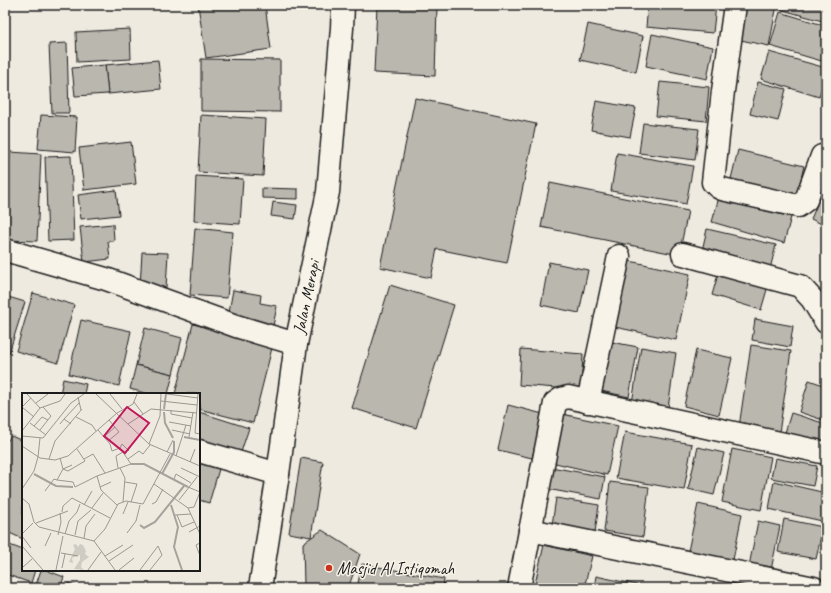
<svg xmlns="http://www.w3.org/2000/svg" width="831" height="593" font-family="Caveat,sans-serif">
<style>
.building{fill:#bab7af;stroke:#1c1c1c}
.lines{fill:none;stroke-linecap:round;stroke-linejoin:round}
.street-casing{stroke:#1c1c1c;stroke-width:25}
.primary-casing{stroke:#1c1c1c;stroke-width:25}
.street{stroke:#f7f3e8;stroke-width:22}
.primary{stroke:#f7f3e8;stroke-width:22}
.poi-dot{fill:#c8321e;stroke:#f7f3e8;stroke-width:1.5}
.labels{text-anchor:middle;stroke-width:3;stroke-linejoin:round;paint-order:stroke}
.street-label{font-size:17px;fill:#1c1c1c;stroke:#f7f3e8}
.poi-label{font-size:17px;fill:#1c1c1c;stroke:#f7f3e8;text-anchor:start}
.inset-river{fill:none;stroke:#a6a39d;stroke-width:2}
.inset-road{fill:none;stroke:#9a9892;stroke-width:1}
.view{fill:#c2185b;fill-opacity:0.15;stroke:#c2185b;stroke-width:2}
.inset-edge{fill:none;stroke:#1c1c1c;stroke-width:2}
</style>
<rect width="100%" height="100%" fill="#eeeae0"/>
<filter id="ink" filterUnits="userSpaceOnUse"><feTurbulence type="fractalNoise" baseFrequency=".025" numOctaves="2"/><feDisplacementMap in="SourceGraphic" scale="8" xChannelSelector="R" yChannelSelector="G"/><feConvolveMatrix kernelMatrix="1 2 1 2 8 2 1 2 1" color-interpolation-filters="sRGB"/></filter>
<g filter="url(#ink)">
<!-- building -->
<g class="building">
<path d="M198,5H265L271,49L206,58Z"/>
<path d="M377,5H400L437,7L435,76L374,73Z"/>
<path d="M648,5H716L713,33L646,27Z"/>
<path d="M742,5H777L769,46L736,39Z"/>
<path d="M780,5H826V22L779,9Z"/>
<path d="M780,12L826,26V58L825,62L770,46Z"/>
<path d="M588,24L643,36L636,72L580,60Z"/>
<path d="M130,29L131,59L77,62L76,32Z"/>
<path d="M652,34L713,47L707,79L646,66Z"/>
<path d="M67,43L69,113H52L49,44Z"/>
<path d="M769,52L826,68V72L819,97L761,79Z"/>
<path d="M201,59L280,60V112L201,111Z"/>
<path d="M158,60L161,89L108,94L105,65Z"/>
<path d="M105,65L108,94L75,96L72,68Z"/>
<path d="M5,77L7,109H5Z"/>
<path d="M660,82L709,87L706,121L656,116Z"/>
<path d="M758,82L786,89L778,121L750,114Z"/>
<path d="M415,98L536,124L507,263L437,249L431,278L380,267Z"/>
<path d="M596,101L636,108L630,137L591,130Z"/>
<path d="M41,115L77,117L75,152L38,149Z"/>
<path d="M201,115L266,119L263,176L198,172Z"/>
<path d="M643,123L699,129L695,160L639,153Z"/>
<path d="M131,142L136,184L84,190L79,148Z"/>
<path d="M738,150L804,166L796,199L730,183Z"/>
<path d="M10,152L41,154L37,241L6,240Z"/>
<path d="M617,153L693,166L686,204L611,191Z"/>
<path d="M71,156L74,240L48,241L45,157Z"/>
<path d="M196,176L243,179L240,224L194,221Z"/>
<path d="M550,183L688,211L679,255L541,227Z"/>
<path d="M826,183V226L811,219Z"/>
<path d="M262,188L298,189V199L262,198Z"/>
<path d="M116,190L119,215L81,219L78,195Z"/>
<path d="M719,197L791,217L784,243L712,222Z"/>
<path d="M273,202L297,205L295,219L271,216Z"/>
<path d="M113,224L114,241H108L110,259L84,262L80,227Z"/>
<path d="M195,228L233,232L227,298L190,295Z"/>
<path d="M707,229L776,245L770,269L701,255Z"/>
<path d="M142,252L168,253L166,288L140,287Z"/>
<path d="M625,260L690,274L676,340L610,326Z"/>
<path d="M549,262L588,270L579,313L541,305Z"/>
<path d="M719,271L768,286L761,310L712,295Z"/>
<path d="M390,285L454,305L416,428L352,408Z"/>
<path d="M233,290L261,295L260,303L277,306L273,326L228,317Z"/>
<path d="M33,293L74,305L58,363L16,351Z"/>
<path d="M5,296L25,302L9,353L5,352Z"/>
<path d="M755,319L793,326L790,347L752,340Z"/>
<path d="M81,320L131,331L119,386L69,374Z"/>
<path d="M193,324L273,344L253,423L199,409V394H175Z"/>
<path d="M145,328L182,338L173,374L136,365Z"/>
<path d="M606,341L638,347L629,397L596,390Z"/>
<path d="M751,345L791,351L779,433L739,427Z"/>
<path d="M641,347L676,353L668,408L632,403Z"/>
<path d="M521,349L583,354L581,390L519,385Z"/>
<path d="M696,350L732,358L719,415L684,406Z"/>
<path d="M136,365L173,374L168,394H149L130,389Z"/>
<path d="M63,379L86,384L84,394H60Z"/>
<path d="M809,380L826,386V421L799,412Z"/>
<path d="M508,405L543,414L532,458L498,450Z"/>
<path d="M199,412L249,428L241,452L199,439Z"/>
<path d="M791,413L826,424V450L784,436Z"/>
<path d="M562,414L618,426L607,475L551,462Z"/>
<path d="M625,432L692,444L684,490L616,478Z"/>
<path d="M11,436L23,441V539L5,531V444Z"/>
<path d="M698,447L724,453L714,495L688,489Z"/>
<path d="M732,449L771,457L761,510L722,502Z"/>
<path d="M301,458L323,462L311,537L289,533Z"/>
<path d="M775,458L817,466L813,486L771,478Z"/>
<path d="M199,463L219,469L209,503L199,500Z"/>
<path d="M551,467L605,477L601,499L547,489Z"/>
<path d="M774,481L826,493V503L822,521L769,509Z"/>
<path d="M610,482L649,487L643,537L604,531Z"/>
<path d="M556,498L599,505L595,532L552,525Z"/>
<path d="M698,504L742,514L733,560L688,551Z"/>
<path d="M784,519L823,527L816,559L778,552Z"/>
<path d="M758,521L780,526L770,575L748,571Z"/>
<path d="M322,530L360,554L350,583V588H291L304,585L303,543Z"/>
<path d="M7,544L23,550V570H35L31,583L5,574V550Z"/>
<path d="M544,545L592,556L584,588H534Z"/>
<path d="M362,564L444,579L443,588H357Z"/>
<path d="M41,570H46L64,577L60,588H35Z"/>
<path d="M596,576L651,588H594Z"/>
<path d="M68,583L80,588H66Z"/>
<path d="M99,584L109,588H97Z"/>
</g>
<g class="lines">
<defs>
<g id="street">
<path d="M735,5L723,91L713,182L718,187L722,189L798,206L806,200L822,156"/>
<path d="M5,250L106,279L236,326L296,344"/>
<path d="M683,254L800,286L812,299L826,322"/>
<path d="M588,402L619,256"/>
<path d="M199,451L278,474"/>
<path d="M530,530L814,588"/>
<path d="M519,588L555,403L561,399L568,397L826,453"/>
</g>
<path id="primary" d="M260,588L278,474L296,344L328,192L342,28L343,5"/>
</defs>
<!-- street casing -->
<use href="#street" class="street-casing"/>
<!-- primary casing -->
<use href="#primary" class="primary-casing"/>
<!-- street -->
<use href="#street" class="street"/>
<!-- primary -->
<use href="#primary" class="primary"/>
</g>
</g>
<!-- markers -->
<circle class="poi-dot" cx="329" cy="568" r="4"/>
<g class="labels">
<!-- street labels -->
<g class="street-label">
<text transform="translate(306 297) rotate(-78)" y="6">Jalan Merapi</text>
</g>
<!-- poi labels -->
<g class="poi-label">
<text x="337" y="574">Masjid Al Istiqomah</text>
</g>
</g>
<!-- overview -->
<g transform="translate(22 393)">
<rect width="178" height="178" fill="#eeeae0"/>
<path d="M54,151L56,154L58,151L61,152L64,158L63,161L67,164L60,169L59,174L62,177L52,176L58,167V162L50,165L51,170L47,169L53,156L51,152Z" fill="#cfccc3"/>
<path class="inset-river" d="M142,16L144,1M142,19L143,30L151,45M162,44L178,47M109,71H122L166,94M12,81L34,93L51,94M140,81L152,59V48M149,112L156,134L152,154L160,177M118,132L122,135L133,129L162,93"/>
<path class="inset-road" d="M5,1L18,15M74,1L127,51L178,73M88,1L100,16M145,1L176,5M176,1L173,40L178,41M56,4L59,17M139,8L175,12M112,9L121,21M14,10L26,1M0,14L12,24M0,14L9,5M149,17V21L170,25M54,24L70,32L74,38M42,26L57,10M147,29L169,33M8,30L24,42M38,31L42,26L49,31M106,31L129,16L175,20M12,33L20,24L26,27M18,37L29,23L21,14M76,37L88,51L90,58L98,55L109,71M150,37L168,41M0,38L18,15L38,8L43,1M0,43L21,45L49,10L62,1M82,44L93,34M167,44L171,19M86,48L97,39L87,27M127,51L138,23L139,1M0,53L18,65L33,67L46,63L95,20L111,11L115,1M98,55L100,51L107,58M145,59L151,47M154,63L164,32M16,64L18,45M38,65L41,76L46,78L63,68L55,56M27,66L33,48L60,16M62,66L71,61L83,80M106,66L117,58L121,61L128,52M168,69L173,56M50,72L41,76L35,87L51,89L53,94L75,83M96,75L94,63L101,59M98,75L103,85L101,109M159,75L178,84M152,86L154,81L169,90M103,89L115,91L109,109M132,91L166,115L178,141M78,94L89,89M166,94L178,99M0,96L12,78L16,64M23,98L32,86L35,87M0,105L7,111L12,129L17,134L72,148L93,177M157,107L175,84M130,111L134,109L141,96M62,112L70,98M95,112L79,97L75,83L109,71M70,115L81,100M166,115L172,114L178,99M40,119L41,113L50,105L88,125M101,121L106,109M153,122L169,121M155,122L160,134L172,129M14,130L46,118M167,139L178,133M105,140L114,128L118,112M0,141L11,130M43,141L47,128L55,119L58,111M36,142L39,129L38,120M53,142L56,128L69,117M0,143L9,155M62,145L64,133L73,121M72,148L83,136L96,111L104,108L121,111L148,61M178,150L174,152L178,163M0,153L21,177M23,153L29,140M39,160L56,163M83,163L101,152M87,168L111,152M1,174L10,166M40,175L43,161M34,177L41,143M66,177L79,159M97,177L112,165M118,177L136,153L140,162L128,177"/>
<path class="view" d="M105,14L127,30L103,60L82,43Z"/>
<rect width="178" height="178" class="inset-edge"/>
</g>
<!-- margin -->
<rect width="831" height="593" fill="none" stroke="#f7f3e8" stroke-width="20"/>
<rect x="10" y="10" width="811" height="573" fill="none" stroke="#1c1c1c" stroke-width="1.5" filter="url(#ink)"/>
</svg>
